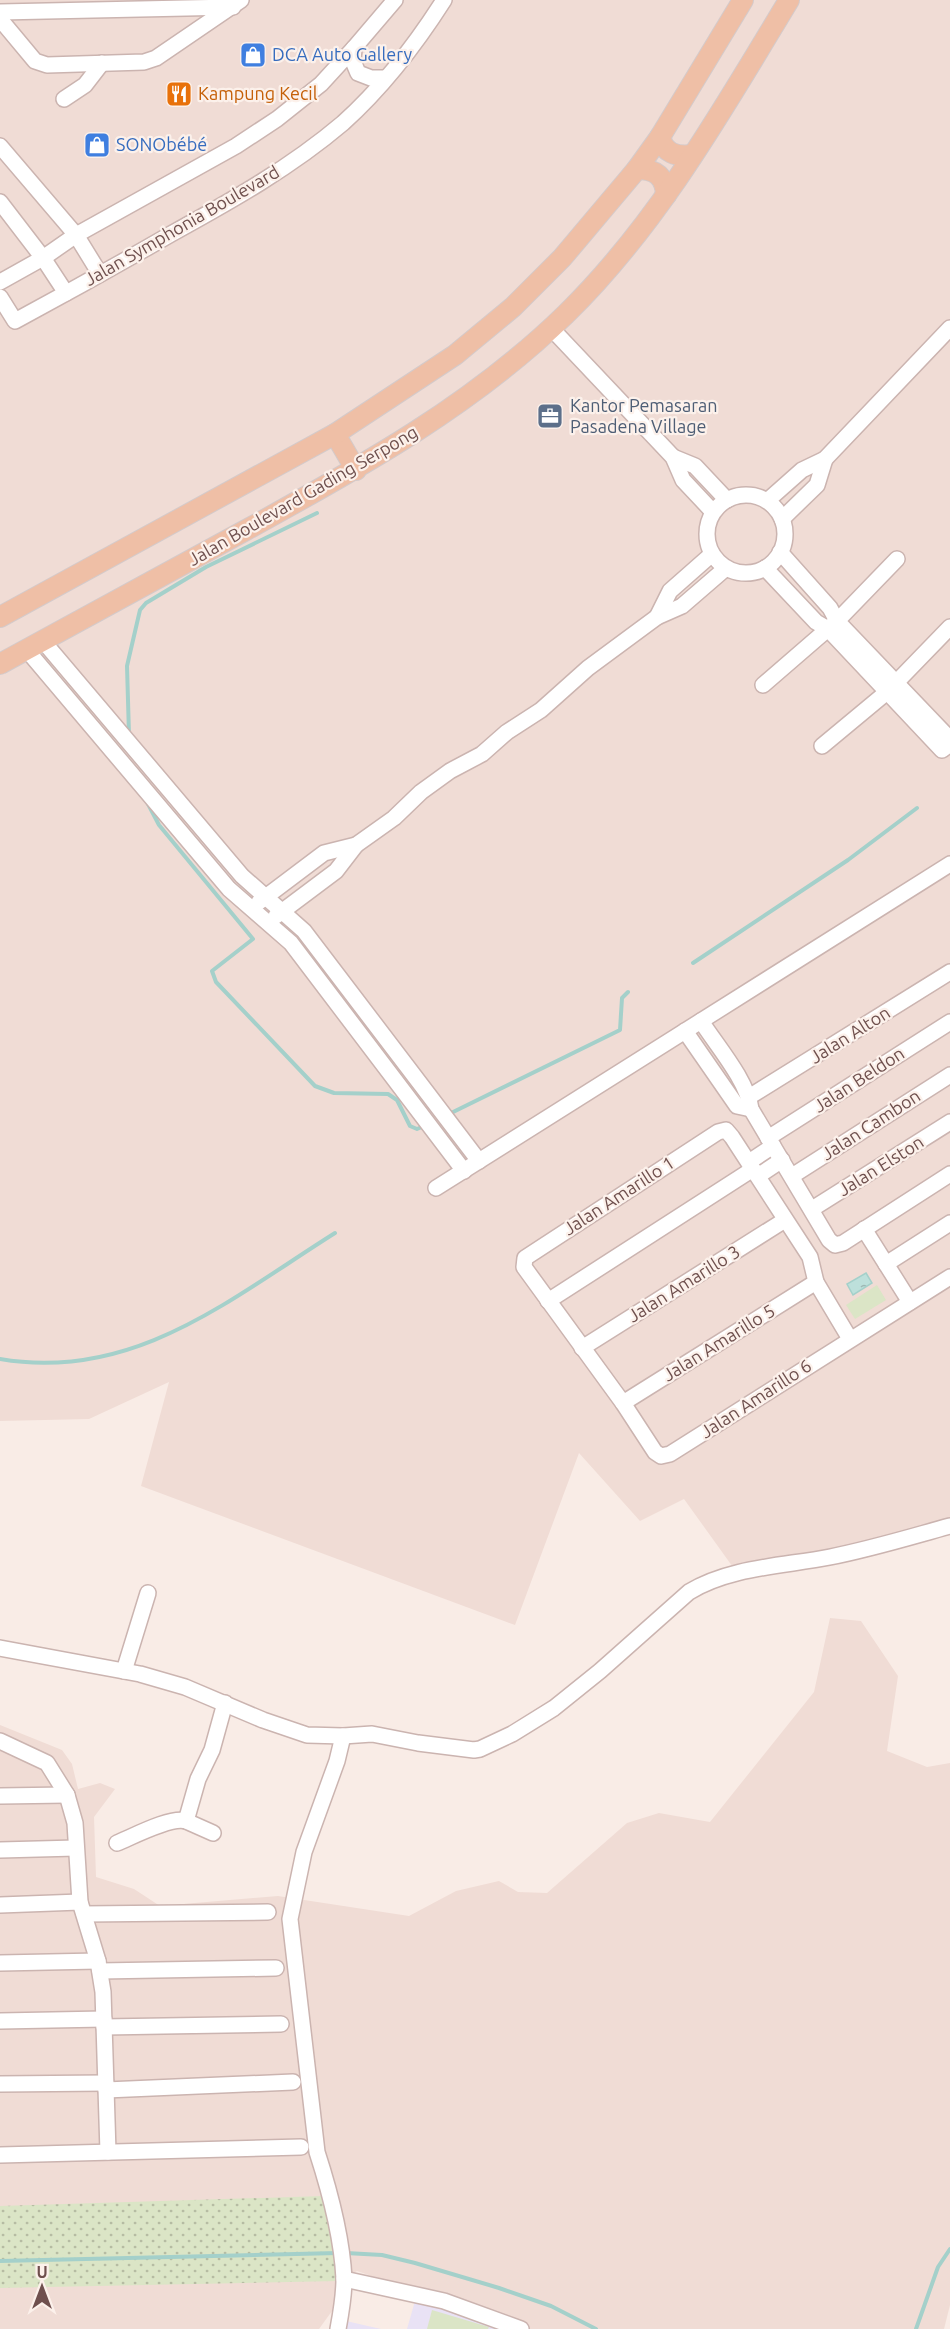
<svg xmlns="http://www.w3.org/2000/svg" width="950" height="2329" font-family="Ubuntu,sans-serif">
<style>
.residential{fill:#f0dcd5}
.education{fill:#e9e2f5}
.green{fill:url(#green-dots)}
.pitch{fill:#dbe5c6}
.water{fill:url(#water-ripples);stroke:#a4d0ca;stroke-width:1.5}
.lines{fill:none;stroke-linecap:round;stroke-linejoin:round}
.stream{stroke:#a4d0ca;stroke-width:4}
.minor-casing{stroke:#cbb4b0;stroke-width:18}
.major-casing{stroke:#d4caca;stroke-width:22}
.minor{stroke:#fff;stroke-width:15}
.major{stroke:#efbfa6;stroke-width:20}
.labels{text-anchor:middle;stroke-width:4.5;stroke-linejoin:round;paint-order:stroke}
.shop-label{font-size:18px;fill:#366cbe;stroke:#fcf1eb;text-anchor:start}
.food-label{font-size:18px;fill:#c56008;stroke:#fcf1eb;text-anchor:start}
.street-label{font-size:18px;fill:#6f504e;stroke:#fcf1eb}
.service-label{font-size:18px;fill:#4e5e75;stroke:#fcf1eb;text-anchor:start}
</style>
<defs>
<pattern id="green-dots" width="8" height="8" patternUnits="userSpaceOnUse" patternTransform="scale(1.5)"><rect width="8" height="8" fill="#dbe5c6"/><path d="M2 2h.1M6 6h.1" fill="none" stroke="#b6bca3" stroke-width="1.8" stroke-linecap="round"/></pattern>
<pattern id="water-ripples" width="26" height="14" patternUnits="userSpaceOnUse" patternTransform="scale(1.5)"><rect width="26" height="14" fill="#bde0db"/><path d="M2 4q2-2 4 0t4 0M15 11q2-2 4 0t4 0" fill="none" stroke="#9eb8b4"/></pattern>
</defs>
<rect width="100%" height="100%" fill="#f9ece6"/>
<!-- residential -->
<g class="residential">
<path d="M0,0H950V1522L851,1549L735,1570L684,1499L640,1521L579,1453L515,1625L141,1486L169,1382L89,1419L0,1421Z"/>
<path d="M830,1618L861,1621L898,1676L887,1751L927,1767L950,1763V2305L944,2329H525L357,2271L338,2281L332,2311L319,2329H0V1725L62,1750L72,1764L78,1789L100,1783L115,1789L94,1817L96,1877L134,1889L160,1906L278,1896L409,1916L456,1891L499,1881L518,1892L547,1893L627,1823L659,1813L710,1822L814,1692Z"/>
</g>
<!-- education -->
<g class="education">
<path d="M415,2301L504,2329H407Z"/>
<path d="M346,2321L381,2329H345Z"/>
</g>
<!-- green -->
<path class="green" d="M323,2196L338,2269V2281L0,2288V2206Z"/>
<!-- pitch -->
<g class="pitch">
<path d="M877,1285L886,1300L855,1319L846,1305Z"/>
<path d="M432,2310L489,2327L488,2329H427Z"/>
</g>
<!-- water -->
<path class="water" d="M866,1273L872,1283L853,1295L847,1284Z"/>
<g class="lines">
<!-- stream -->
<g class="stream">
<path d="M129,735L127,666L140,610L146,603L206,567L317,513"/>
<path d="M147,802L159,825L253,939L212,971L216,982L315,1086L334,1093L388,1094L397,1100L410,1126L417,1129L424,1126"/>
<path d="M693,963L848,860L917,808"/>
<path d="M447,1115L620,1030L622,998L628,992"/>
<path d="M0,1359C133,1382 230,1299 335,1233"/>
<path d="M346,2253L382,2255L415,2263L499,2288L551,2306L596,2329"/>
<path d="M0,2261L338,2253"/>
<path d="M916,2329L938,2267L950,2249"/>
</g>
<defs>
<g id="minor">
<path d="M0,12L233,7"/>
<path d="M0,19L35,61L47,65L144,62L156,58L241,0"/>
<path d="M354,48L353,61L358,73L371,78H385"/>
<path d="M64,99L85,85L102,63"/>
<path d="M0,146L76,235L100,274"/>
<path d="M0,202L43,258L66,293"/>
<path d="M0,282L43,258L76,235L236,146L277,119L321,84L354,48L395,0"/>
<path d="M0,297L15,321C67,293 119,264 171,234C231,201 290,168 343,123C382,88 416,44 444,0"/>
<path d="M551,328L673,457L683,480L713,512"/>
<path d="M673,457L695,466L727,500"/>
<circle cx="746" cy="534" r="39"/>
<path d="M767,501L802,470L825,459L950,328"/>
<path d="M782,519L817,485L825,459"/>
<path d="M780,552L830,608L837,621L950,739"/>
<path d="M765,568L816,622L828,629L942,750L950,744"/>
<path d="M657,617L670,591L712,554"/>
<path d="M43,641L242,876L304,931L479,1161"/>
<path d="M26,649L229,889L291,943L464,1171"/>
<path d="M763,685L837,621L897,559"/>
<path d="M822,746L887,692L950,627"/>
<path d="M259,902L324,853L356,845L394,818L421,792L450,771L482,754L507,732L541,710L588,668L657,617L682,606L726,568"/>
<path d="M276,916L336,871L356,845"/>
<path d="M701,1021C717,1046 747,1080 751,1109L829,1240L835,1245L843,1243L950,1174"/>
<path d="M685,1031L737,1106L751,1109"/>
<path d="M749,1097L950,972"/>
<path d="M768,1138L950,1022"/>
<path d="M749,1162L773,1146"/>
<path d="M758,1176L782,1160"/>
<path d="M792,1176L950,1075"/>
<path d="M436,1188L950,864"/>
<path d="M812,1209L950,1122"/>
<path d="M864,1229L910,1302"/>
<path d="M886,1264L950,1223"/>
<path d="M548,1301L753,1169"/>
<path d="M850,1339L816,1282L810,1257L732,1137L726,1130L718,1132L525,1258L524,1267L623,1403L655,1452L661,1456L670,1454L950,1277"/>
<path d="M582,1348L785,1220"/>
<path d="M623,1403L816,1282"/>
<path d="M0,1648L140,1674L185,1687L263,1720L307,1735L343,1736L372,1734L418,1743L474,1750L480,1749L512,1734L554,1708L600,1671L689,1592C730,1567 784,1566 830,1557C871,1549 910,1537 950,1526"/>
<path d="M124,1671L148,1593"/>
<path d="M0,1741L47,1763L67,1795L75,1823L80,1902L98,1961L103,1992L108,2152"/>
<path d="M0,1796L67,1795"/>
<path d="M213,1833L186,1821L198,1779L212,1750L225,1703"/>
<path d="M117,1843C132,1837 171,1816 186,1821"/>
<path d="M0,1850L76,1848"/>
<path d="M0,1905L80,1902"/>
<path d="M84,1914L268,1912"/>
<path d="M0,1963L98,1961"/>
<path d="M100,1971L276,1968"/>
<path d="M0,2021L104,2019"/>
<path d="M104,2027L281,2024"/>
<path d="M0,2084L106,2083"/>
<path d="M106,2090L293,2082"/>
<path d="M0,2155L301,2147"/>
<path d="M344,2279L444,2301L521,2329"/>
<path d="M338,2329C341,2313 344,2295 344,2279C342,2237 330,2192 317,2152L290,1919L304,1852L337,1761L343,1736"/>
</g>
<g id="major">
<path d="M660,137C664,153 676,157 692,155"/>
<path d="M637,169C655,169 665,176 666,195"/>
<path d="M335,434L356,470"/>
<path d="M0,617L335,434L455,355L513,307L562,258L637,169L660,137L743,0"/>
<path d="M0,664C82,619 164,574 246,530C359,468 473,405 566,314C658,224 723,109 789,0"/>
</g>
</defs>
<!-- minor casing -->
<use href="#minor" class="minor-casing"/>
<!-- major casing -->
<use href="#major" class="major-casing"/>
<!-- minor -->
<use href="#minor" class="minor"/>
<!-- major -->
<use href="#major" class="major"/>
</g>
<!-- icons -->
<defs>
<symbol id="shop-square" viewBox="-11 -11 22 22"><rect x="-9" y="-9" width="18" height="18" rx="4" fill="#3f7fe0" stroke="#fcf1eb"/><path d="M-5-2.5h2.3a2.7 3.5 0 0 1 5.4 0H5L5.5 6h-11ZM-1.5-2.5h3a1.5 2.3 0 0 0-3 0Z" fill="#fff"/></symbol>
<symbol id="restaurant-square" viewBox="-11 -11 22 22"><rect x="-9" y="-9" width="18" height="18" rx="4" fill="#e8710a" stroke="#fcf1eb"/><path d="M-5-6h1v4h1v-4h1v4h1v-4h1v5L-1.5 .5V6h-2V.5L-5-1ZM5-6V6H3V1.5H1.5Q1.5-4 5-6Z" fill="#fff"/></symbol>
<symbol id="office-square" viewBox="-11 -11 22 22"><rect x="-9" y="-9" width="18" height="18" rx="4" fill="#5c6f8a" stroke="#fcf1eb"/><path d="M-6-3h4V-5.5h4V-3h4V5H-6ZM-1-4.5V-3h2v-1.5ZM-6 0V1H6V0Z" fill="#fff"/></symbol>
</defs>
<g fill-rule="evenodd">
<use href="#shop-square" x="238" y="40" width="30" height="30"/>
<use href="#restaurant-square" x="164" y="79" width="30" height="30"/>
<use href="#shop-square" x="82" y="130" width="30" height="30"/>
<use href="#office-square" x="535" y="401" width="30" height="30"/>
</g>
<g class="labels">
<!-- shop labels -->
<g class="shop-label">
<text x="272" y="61">DCA Auto Gallery</text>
<text x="116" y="151">SONObébé</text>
</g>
<!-- food labels -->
<g class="food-label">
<text x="198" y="100">Kampung Kecil</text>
</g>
<!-- street labels -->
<g class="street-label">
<text transform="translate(182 226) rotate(-30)" y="6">Jalan Symphonia Boulevard</text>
<text transform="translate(303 496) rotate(-30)" y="6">Jalan Boulevard Gading Serpong</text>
<text transform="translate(850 1035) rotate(-32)" y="6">Jalan Alton</text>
<text transform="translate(859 1080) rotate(-33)" y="6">Jalan Beldon</text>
<text transform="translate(871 1125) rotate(-33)" y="6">Jalan Cambon</text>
<text transform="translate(881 1166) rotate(-32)" y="6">Jalan Elston</text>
<text transform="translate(619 1196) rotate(-33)" y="6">Jalan Amarillo 1</text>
<text transform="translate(684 1284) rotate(-32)" y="6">Jalan Amarillo 3</text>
<text transform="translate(719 1343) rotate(-32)" y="6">Jalan Amarillo 5</text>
<text transform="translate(756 1399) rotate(-33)" y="6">Jalan Amarillo 6</text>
</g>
<!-- service labels -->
<g class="service-label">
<text x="570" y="412">Kantor Pemasaran<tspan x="570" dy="21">Pasadena Village</tspan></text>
</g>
</g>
<!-- north arrow -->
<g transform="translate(42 2287)" stroke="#fcf1eb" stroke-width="4.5" paint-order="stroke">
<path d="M0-4.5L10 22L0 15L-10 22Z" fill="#6f504e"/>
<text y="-9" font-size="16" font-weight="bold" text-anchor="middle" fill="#6f504e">U</text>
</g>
</svg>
